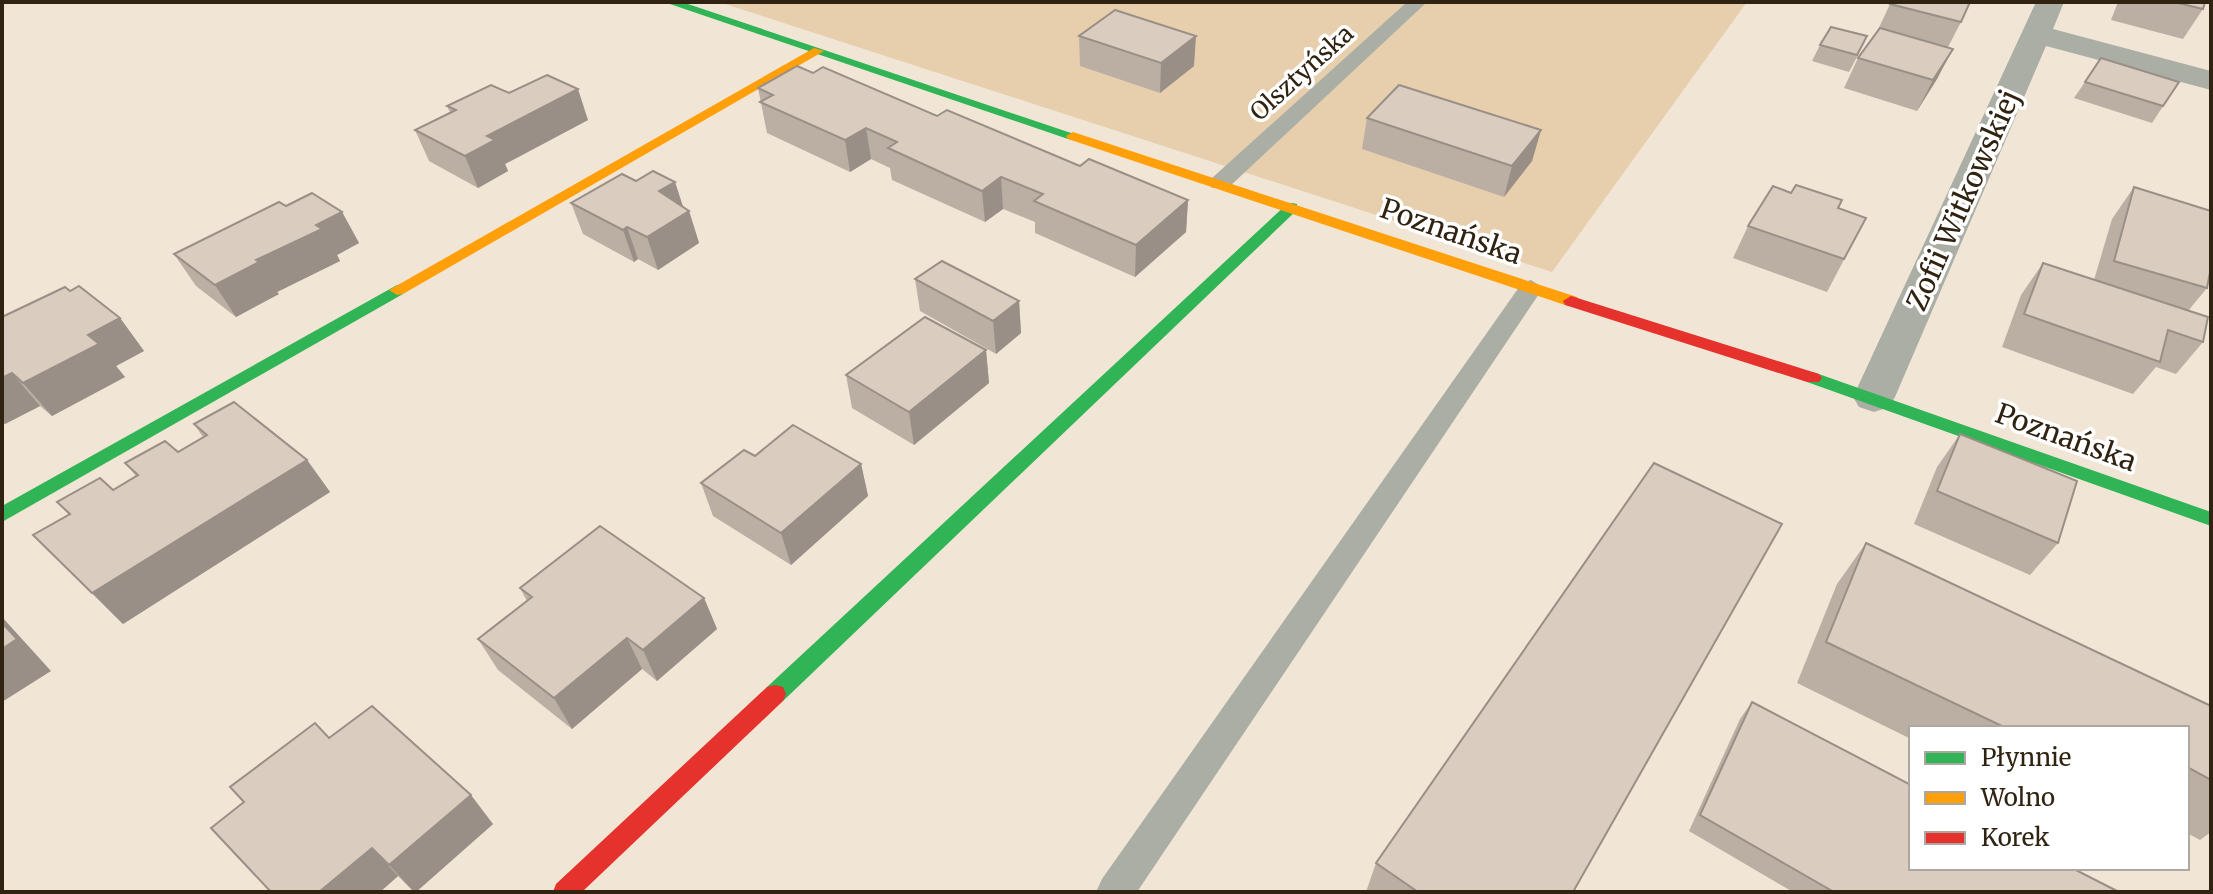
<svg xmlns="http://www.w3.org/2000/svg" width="2213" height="894" font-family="Merriweather,serif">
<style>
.green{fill:#e7cfad}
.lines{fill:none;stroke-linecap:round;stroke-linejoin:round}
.lane{fill:#abaea5;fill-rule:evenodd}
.street{fill:#abaea5;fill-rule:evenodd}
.fast{fill:#30b455;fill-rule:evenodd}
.slow{fill:#ff9f0a;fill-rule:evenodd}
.jam{fill:#e5322d;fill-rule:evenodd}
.wall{fill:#bbafa4}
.shaded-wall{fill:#998f86}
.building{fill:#daccbf;stroke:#998f86;stroke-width:2}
.labels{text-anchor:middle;stroke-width:7;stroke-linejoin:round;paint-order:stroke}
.far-street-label{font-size:24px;fill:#302311;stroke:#fff}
.street-label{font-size:28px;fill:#302311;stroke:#fff}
</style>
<rect width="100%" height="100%" fill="#f1e6d6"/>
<!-- green -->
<path class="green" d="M719,2H1747L1552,272Z"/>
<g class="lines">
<!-- lane -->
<g class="lane">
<path d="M1407,2H1427L1228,188H1212L1209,183L1212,178Z"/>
<path d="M1531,280L1543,288L1137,892H1096L1102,879L1522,283Z"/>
</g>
<!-- street -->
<path class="street" d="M2036,2H2064L2053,29L2211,71V90L2046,46L1895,397L1889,407L1874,412L1859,407L1853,397Z"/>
<!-- fast -->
<g class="fast">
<path d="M664,2H682L1080,136L1073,140L1068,139Z"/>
<path d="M1292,203L1297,204V210L783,701L775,703L767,701L764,694L767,687L1287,204Z"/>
<path d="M397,285L403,286L405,290L403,294L2,522V506Z"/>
<path d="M1813,372L2211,512V526L1807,382L1804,378L1807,374Z"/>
</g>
<!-- slow -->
<g class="slow">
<path d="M814,48L824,51L403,294L397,295L389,290Z"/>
<path d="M1073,132L1577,297L1579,301L1577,305H1565L1068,139L1066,136Z"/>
</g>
<!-- jam -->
<g class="jam">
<path d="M1571,296L1819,374L1822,378L1819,382H1807L1565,305L1563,301Z"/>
<path d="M775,685L783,687L786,694L783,701L582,892H553L556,884L767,687Z"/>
</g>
</g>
<!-- wall -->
<g class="wall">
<path d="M1891,2L1961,22L1948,47L1937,79L1917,111L1844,88L1858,58L1876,34Z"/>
<path d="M2118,2H2205L2203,9L2183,39L2111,20Z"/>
<path d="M1079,36L1194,66L1160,93L1080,66Z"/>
<path d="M1820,45L1859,53L1849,72L1812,61Z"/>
<path d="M813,73L1080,166L1188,200L1186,232L1135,277L1035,233V222L1003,209L985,222L892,180L890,168L871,159L850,172L767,133L758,88Z"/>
<path d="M2085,82H2179L2152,123L2074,98Z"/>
<path d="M509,93L588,120L505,164L508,171L478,188L429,161L415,130L450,112L447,106Z"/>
<path d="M1367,118L1541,130L1532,161L1504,197L1362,149Z"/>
<path d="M636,181L675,182L683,207L689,211L699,243L658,270L638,259L634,262L583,234L571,203Z"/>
<path d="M2134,187L2207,288L2188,311L2203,342L2176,374L2156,367L2133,394L2002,347L2021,295L2043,263L2094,280L2112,219Z"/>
<path d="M286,206L342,212L359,243L337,255L340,261L277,292L279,294L236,317L196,286L174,254Z"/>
<path d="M1838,209L1866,218L1827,292L1733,258L1748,226Z"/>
<path d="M915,279L1019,301L1021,333L996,354L920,311Z"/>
<path d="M70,291L120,318L144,351L116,366L125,377L52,416L40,406L5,424L2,421V317Z"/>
<path d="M986,350L989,383L914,445L852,408L846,375Z"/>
<path d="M194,424L307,460L330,492L123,624L33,535L69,515L57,502L113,490L136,476L125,463L178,452L203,437Z"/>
<path d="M1960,434L2058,543L2030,575L1914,524L1937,467Z"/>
<path d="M755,456L861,464L868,496L791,565L713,516L701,483Z"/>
<path d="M1866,543L2211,706V832L2200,840L2187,833V728H1911V739L1797,683L1837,584Z"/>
<path d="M520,588L704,598L717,629L657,681L642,669L572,729L498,670L478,639L527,601Z"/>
<path d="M1752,702L2119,892H1793L1689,831L1740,719Z"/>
<path d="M329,738L493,824L416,892H414L398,876L380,892H271Z"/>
<path d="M1376,863L1573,892H1366Z"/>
</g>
<!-- shaded-wall -->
<g class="shaded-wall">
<path d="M1196,36L1194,66L1160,93L1161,63Z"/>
<path d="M1953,49L1937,79L1917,111L1933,80Z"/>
<path d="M578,89L588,120L505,164L508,171L478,188L465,156L487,136Z"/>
<path d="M866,128L871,159L850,172L845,140Z"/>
<path d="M1541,130L1532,161L1504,197L1512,166Z"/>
<path d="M1001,177L1003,209L985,222L982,191Z"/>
<path d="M675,182L685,213L659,191Z"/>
<path d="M1188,200L1186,232L1135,277L1136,245Z"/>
<path d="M689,211L699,243L658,270L647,237Z"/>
<path d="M342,212L359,243L337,255L340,261L277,292L279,294L236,317L215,285L316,225Z"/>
<path d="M627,227L638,259L634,262L623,230Z"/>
<path d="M1019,301L1021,333L996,354L993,321Z"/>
<path d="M120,318L144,351L116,366L125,377L52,416L23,383L88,335Z"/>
<path d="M986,350L989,383L914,445L909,412Z"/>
<path d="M12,373L40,406L5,424L2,421V378Z"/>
<path d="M307,460L330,492L123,624L92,593Z"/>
<path d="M861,464L868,496L791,565L781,533Z"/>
<path d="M704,598L717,629L657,681L643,650Z"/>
<path d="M2,617L51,671L2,702Z"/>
<path d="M627,638L642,669L572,729L554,698Z"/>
<path d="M471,795L493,824L416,892H414L389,865Z"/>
<path d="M372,848L398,876L380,892H319Z"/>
</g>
<!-- building -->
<g class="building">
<path d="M1891,2H1970L1961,22L1890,4Z"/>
<path d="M2174,2H2205L2203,9Z"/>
<path d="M1115,10L1196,36L1161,63L1079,36Z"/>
<path d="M1831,27L1867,36L1857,55L1820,45Z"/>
<path d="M1880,28L1953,49L1933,80L1858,58Z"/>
<path d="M2101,58L2179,82L2163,106L2085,82Z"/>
<path d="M797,66L813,73L823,67L937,116L947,110L1080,166L1089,159L1188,200L1136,245L1034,201L1043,194L1001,177L982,191L888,148L897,142L866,128L845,140L760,102L773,95L758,88Z"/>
<path d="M547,75L578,89L487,136L495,140L465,156L415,130L456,110L447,106L491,85L509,93Z"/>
<path d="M1399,85L1541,130L1512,166L1367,118Z"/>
<path d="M653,171L675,182L659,191L689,211L647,237L627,227L623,230L571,203L622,174L636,181Z"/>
<path d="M1796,185L1842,200L1838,208L1866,218L1844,259L1748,226L1773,186L1791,193Z"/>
<path d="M2134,187L2211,211V267L2207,288L2114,261Z"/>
<path d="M312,193L342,212L316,225L322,229L256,260L259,262L215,285L174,254L279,202L286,206Z"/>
<path d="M942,261L1019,301L993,321L915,279Z"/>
<path d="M2043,263L2208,317L2203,342L2168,330L2160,362L2024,314Z"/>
<path d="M79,286L120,318L88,335L99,344L23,383L12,373L2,378V317L65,287L70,291Z"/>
<path d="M925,317L986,350L909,412L846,375Z"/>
<path d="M234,402L307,460L92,593L33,535L70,514L57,502L100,478L113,490L138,475L125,463L165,441L178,452L207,435L194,424Z"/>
<path d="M793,425L861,464L781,533L701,483L744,450L755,456Z"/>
<path d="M1960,434L2077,481L2058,543L1937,491Z"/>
<path d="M1654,463L1782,524L1573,892H1418L1376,863Z"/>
<path d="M600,526L704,598L643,650L627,638L554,698L478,639L532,597L520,588Z"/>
<path d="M1866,543L2211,706V780L2187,767V728H2006L1826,642Z"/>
<path d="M2,623L17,639L2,649Z"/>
<path d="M1752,702L1911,785V868H2072L2119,892H1834L1700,815Z"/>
<path d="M372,706L471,795L389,865L372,848L319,892H271L211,828L244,802L230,787L315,723L329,738Z"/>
</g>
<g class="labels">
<!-- far-street labels -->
<g class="far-street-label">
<text transform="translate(1302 73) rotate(-42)" y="8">Olsztyńska</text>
</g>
<!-- street labels -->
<g class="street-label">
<text transform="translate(1963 200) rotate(-66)" y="10">Zofii Witkowskiej</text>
<text transform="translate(1451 231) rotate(19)" y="10">Poznańska</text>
<text transform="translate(2066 437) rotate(20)" y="10">Poznańska</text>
</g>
</g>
<!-- border -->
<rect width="2213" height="894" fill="none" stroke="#302311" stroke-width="8"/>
<!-- legend -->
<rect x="1909" y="726" width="280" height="144" fill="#ffffff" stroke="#aca7a0" stroke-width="2"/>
<rect x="1925" y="752" width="40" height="12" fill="#30b455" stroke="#aca7a0" stroke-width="2"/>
<text x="1981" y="766" font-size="24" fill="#302311">Płynnie</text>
<rect x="1925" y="792" width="40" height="12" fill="#ff9f0a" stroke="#aca7a0" stroke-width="2"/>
<text x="1981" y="806" font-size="24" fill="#302311">Wolno</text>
<rect x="1925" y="832" width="40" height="12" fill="#e5322d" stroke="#aca7a0" stroke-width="2"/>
<text x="1981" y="846" font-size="24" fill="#302311">Korek</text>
</svg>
